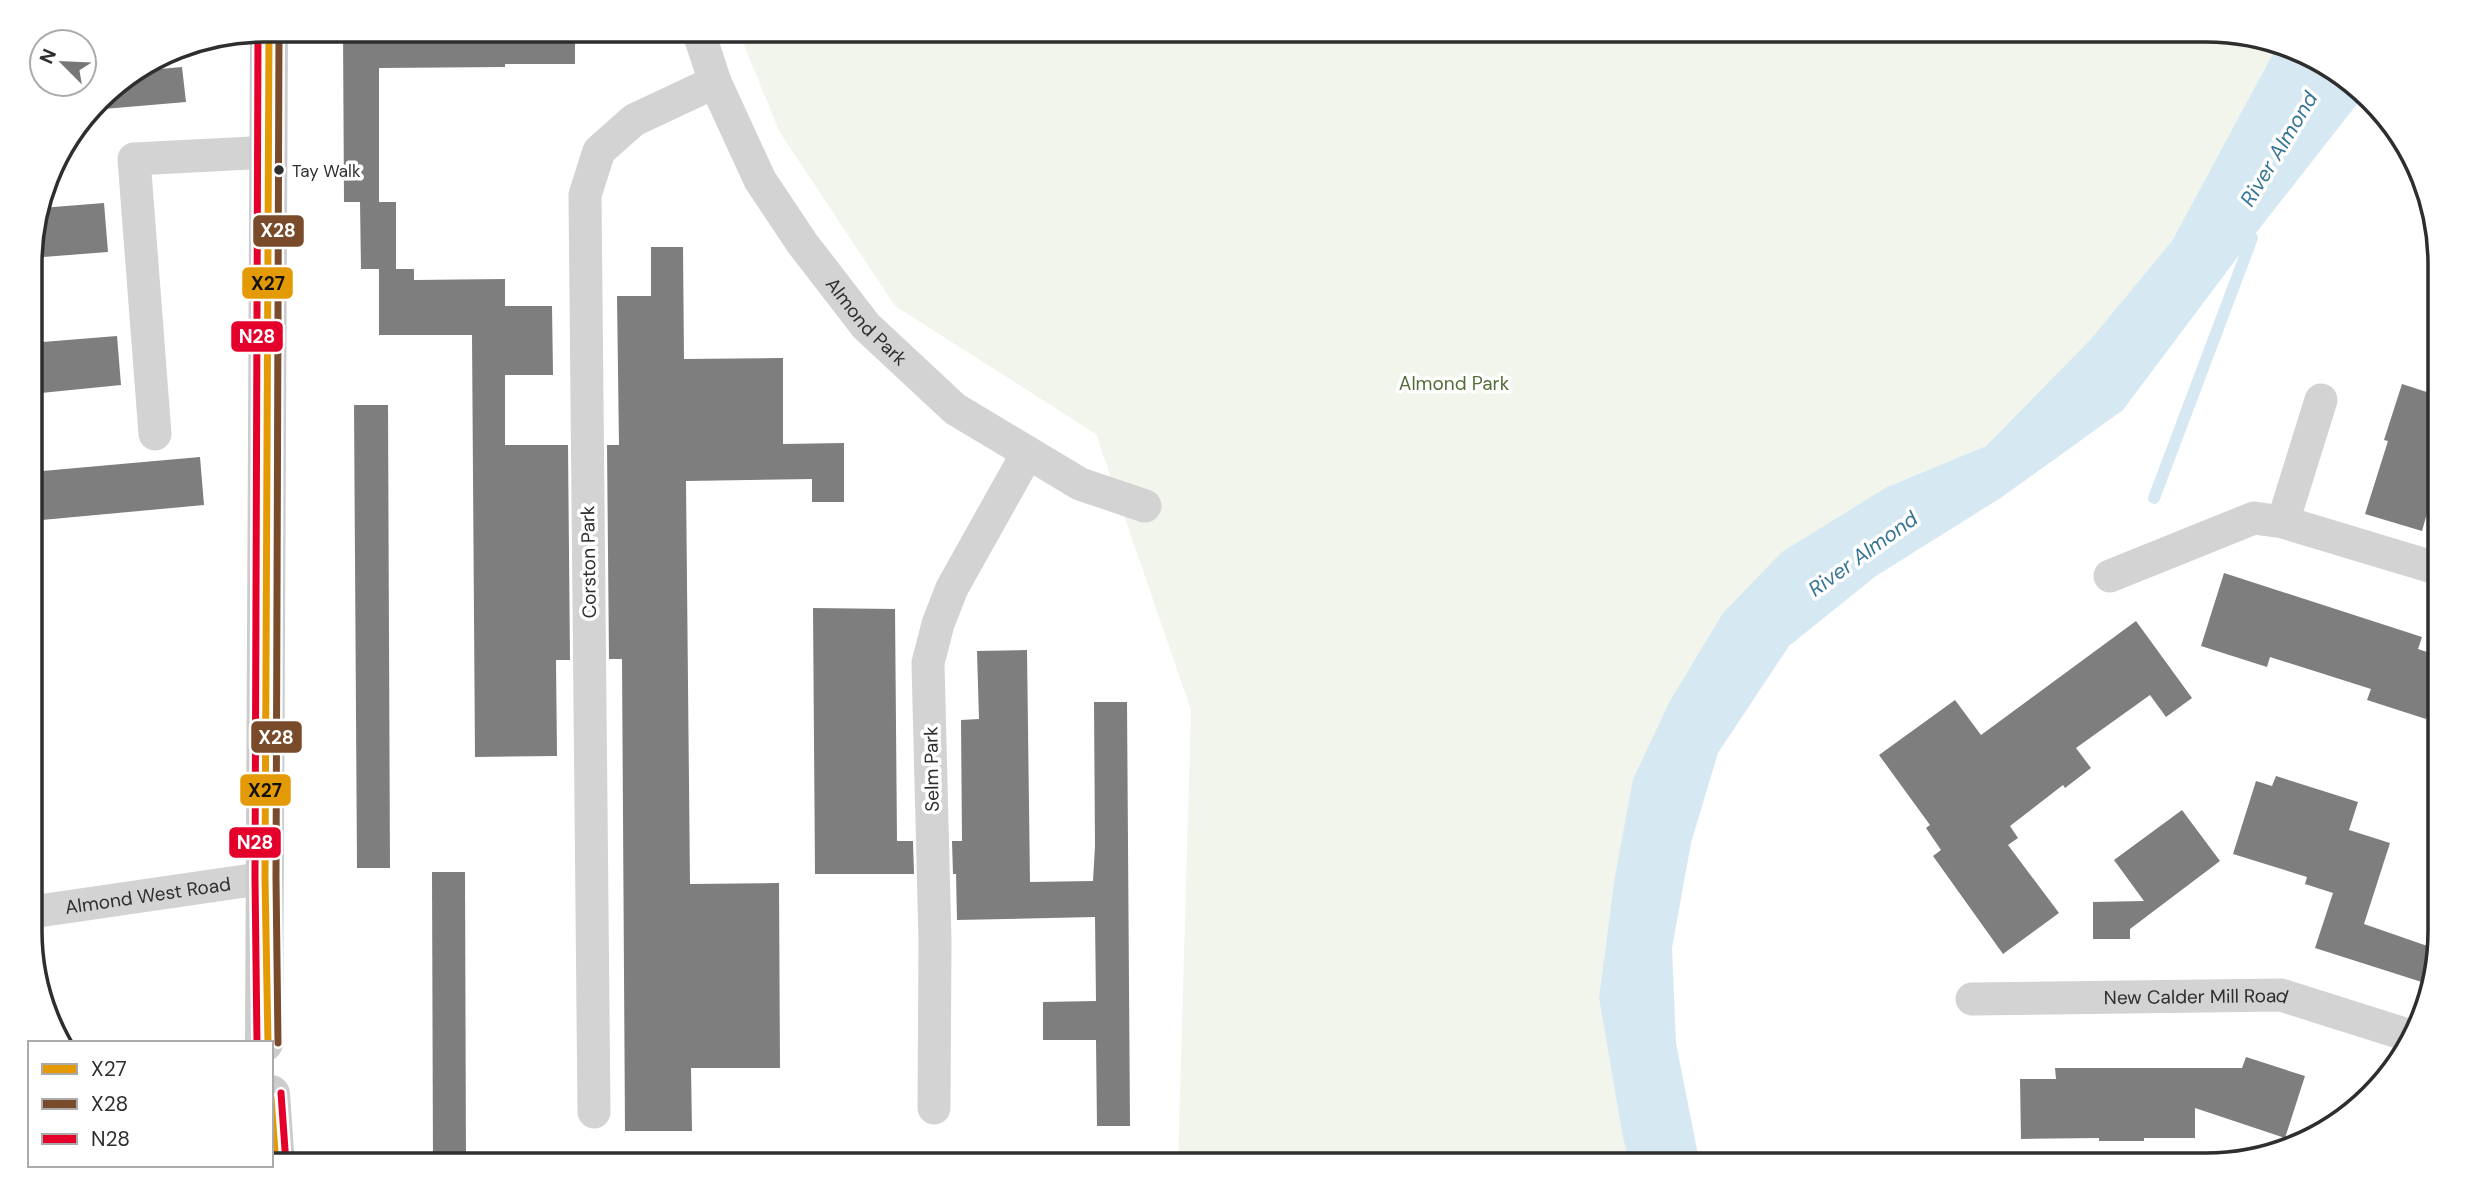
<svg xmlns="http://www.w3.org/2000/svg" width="2470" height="1195" font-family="'DM Sans',sans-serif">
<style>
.green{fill:#f1f5eb}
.water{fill:#d6e9f3}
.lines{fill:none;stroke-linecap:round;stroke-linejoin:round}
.stream{stroke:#d6e9f3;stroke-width:12}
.building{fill:#7e7e7e}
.street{stroke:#d3d3d3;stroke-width:33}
.secondary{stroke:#ccc;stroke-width:38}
.bus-1-casing{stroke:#fff;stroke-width:12}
.bus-2-casing{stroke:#fff;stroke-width:12}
.bus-3-casing{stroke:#fff;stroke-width:12}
.bus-1{stroke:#e39a05;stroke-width:7}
.bus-2{stroke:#7a4b2a;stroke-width:7}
.bus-3{stroke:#e4002b;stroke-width:7}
.bus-dot{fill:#2e2e2e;stroke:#fff;stroke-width:2.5}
.labels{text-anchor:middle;stroke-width:7;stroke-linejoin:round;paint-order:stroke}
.bus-label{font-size:17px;fill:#2e2e2e;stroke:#fff;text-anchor:start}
.street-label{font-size:19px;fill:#2e2e2e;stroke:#fff}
.park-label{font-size:19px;fill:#536c38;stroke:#fff}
.water-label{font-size:21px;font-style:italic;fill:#367595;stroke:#fff}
.rim{fill:none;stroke:#2e2e2e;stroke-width:3.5}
.line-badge{stroke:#fff;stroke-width:2.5}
.badge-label{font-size:19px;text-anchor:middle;font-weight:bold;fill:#fff}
.pale-badge-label{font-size:19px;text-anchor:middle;font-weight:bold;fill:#111}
</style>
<rect width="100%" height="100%" fill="#fff"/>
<!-- green -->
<path class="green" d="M738,30H2206L2277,46L2172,241L2090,340L1986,446L1887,487L1614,882L1599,998L1621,1127L1629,1165H1178L1191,710L1096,434L895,306L779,131Z"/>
<!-- water -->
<path class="water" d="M2277,46L2309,54L2361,99L2252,238L2123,410L2002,497L1876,576L1789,646L1718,753L1691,843L1672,948L1676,1043L1700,1165H1629L1621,1127L1599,998L1614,882L1633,779L1670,701L1723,613L1782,552L1887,487L1986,446L2090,340L2172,241Z"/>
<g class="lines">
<!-- stream -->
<path class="stream" d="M2154,498L2252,238"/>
</g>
<!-- building -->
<g class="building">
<path d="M343,30H575V64H505V67L379,68V202H344Z"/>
<path d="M182,67L186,102L92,110L109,88L137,71Z"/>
<path d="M360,202H396V269H414V280L505,279V306H552L553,375H505V445H568L570,660H556L557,756L475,757L472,335H379V269H361Z"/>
<path d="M104,203L108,252L30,258V248L41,208Z"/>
<path d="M651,247H683L684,359L783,358V444L844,443V502H812V479L686,481L690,884L779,883L780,1068H691L692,1131H625L622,659H609L607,445H619L617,296H651Z"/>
<path d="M117,336L121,385L31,394L30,343Z"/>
<path d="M2402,384L2439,396V471L2422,531L2365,514L2388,441L2384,440Z"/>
<path d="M354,405H388L390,868H357Z"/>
<path d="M200,457L204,505L31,521V472Z"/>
<path d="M2224,573L2422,637L2418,649L2439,656L2440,676L2426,719L2367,700L2371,689L2270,657L2267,667L2201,646Z"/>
<path d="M813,608L895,609L897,841H913L914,874H815Z"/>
<path d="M2136,621L2192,698L2166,717L2150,695L2076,748L2091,768L2065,788L2063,785L2010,826L2018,838L2008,845L2059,913L2003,954L1933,856L1941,850L1926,828L1930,825L1879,755L1955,700L1981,735Z"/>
<path d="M1027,650L1030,882L1093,881L1095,846L1094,702H1127L1130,1126H1097L1096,1040H1043V1002L1096,1001L1095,917L957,920L956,874H953L952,841H962L961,720L979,719L977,651Z"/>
<path d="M2276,776L2358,802L2349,830L2390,843L2364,924L2436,949L2428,984L2315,948L2333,893L2305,884L2307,877L2233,854L2256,781L2272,786Z"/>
<path d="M2182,810L2220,861L2130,929V939H2093V902L2144,901L2114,860Z"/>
<path d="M432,872H465L466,1165H433Z"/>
<path d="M2246,1057L2305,1076L2285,1138L2195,1108V1138H2144V1141H2099V1138L2021,1139L2020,1079H2056L2055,1068H2242Z"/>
</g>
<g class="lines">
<!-- street -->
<g class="street">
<path id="s1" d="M698,30L715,82L760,180L802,243L866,326L955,409L1080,484L1145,506"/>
<path d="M155,434L134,159L270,152"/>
<path d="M2283,522L2321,400"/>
<path d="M2110,576L2254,518L2283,522L2439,569"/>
<path id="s2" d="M32,912L265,878"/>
<path id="s3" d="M1972,999L2281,995L2414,1037"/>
<path d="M934,1108L935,941L928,663L938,624L952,588L1027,454"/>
<path d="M594,1112L585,195L599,151L634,120L715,82"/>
</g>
<!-- secondary -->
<g class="secondary">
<path d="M264,1043L269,30"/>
<path d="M271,1094L276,1165"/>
</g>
<defs>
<g id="bus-1">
<path d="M268,1043L265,878L269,30"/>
<path d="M271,1098L276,1165"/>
</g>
<path id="bus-2" d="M278,1043L276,878L279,30"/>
<g id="bus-3">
<path d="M257,1043L255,878L258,31"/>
<path d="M281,1093L286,1164"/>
</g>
</defs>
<!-- bus-1 casing -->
<use href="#bus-1" class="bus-1-casing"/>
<!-- bus-2 casing -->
<use href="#bus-2" class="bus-2-casing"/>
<!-- bus-3 casing -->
<use href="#bus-3" class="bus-3-casing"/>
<!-- bus-1 -->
<use href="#bus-1" class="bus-1"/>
<!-- bus-2 -->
<use href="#bus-2" class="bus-2"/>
<!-- bus-3 -->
<use href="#bus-3" class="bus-3"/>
</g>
<!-- markers -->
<circle class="bus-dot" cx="279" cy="170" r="6"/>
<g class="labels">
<!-- bus labels -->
<g class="bus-label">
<text x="292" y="177">Tay Walk</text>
</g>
<!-- street labels -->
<g class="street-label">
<text dy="7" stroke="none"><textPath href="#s1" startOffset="340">Almond Park</textPath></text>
<text transform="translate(588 562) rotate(-91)" y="7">Corston Park</text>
<text transform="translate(931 769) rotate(-91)" y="7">Selm Park</text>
<text dy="7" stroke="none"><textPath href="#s2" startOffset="117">Almond West Road</textPath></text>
<text dy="7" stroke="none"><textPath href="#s3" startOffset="224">New Calder Mill Road</textPath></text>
</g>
<!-- park labels -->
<g class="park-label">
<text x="1454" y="390">Almond Park</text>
</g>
<!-- water labels -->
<g class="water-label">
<text transform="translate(2279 149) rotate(-59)" y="7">River Almond</text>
<text transform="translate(1863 554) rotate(-36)" y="7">River Almond</text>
</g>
</g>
<!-- crop -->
<path d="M0 0H2470V1195H0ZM264 42H2206A222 222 0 0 1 2428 264V931A222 222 0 0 1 2206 1153H264A222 222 0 0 1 42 931V264A222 222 0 0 1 264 42Z" fill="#fff" fill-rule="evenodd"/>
<path class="rim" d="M264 42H2206A222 222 0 0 1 2428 264V931A222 222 0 0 1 2206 1153H264A222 222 0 0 1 42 931V264A222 222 0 0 1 264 42Z"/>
<g class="line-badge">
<rect x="252" y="214" width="53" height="34" rx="7" fill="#7a4b2a"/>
<rect x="241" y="266" width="53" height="34" rx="7" fill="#e39a05"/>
<rect x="230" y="320" width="54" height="33" rx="7" fill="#e4002b"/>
<rect x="250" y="720" width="53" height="34" rx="7" fill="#7a4b2a"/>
<rect x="239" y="773" width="53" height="34" rx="7" fill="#e39a05"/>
<rect x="228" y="826" width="54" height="33" rx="7" fill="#e4002b"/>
</g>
<g class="badge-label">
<text x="278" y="237">X28</text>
<text x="257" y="343">N28</text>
<text x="276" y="744">X28</text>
<text x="255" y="849">N28</text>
</g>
<g class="pale-badge-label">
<text x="268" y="290">X27</text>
<text x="265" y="797">X27</text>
</g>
<!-- legend -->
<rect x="28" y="1041" width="245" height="126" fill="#ffffff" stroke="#ababab" stroke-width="2"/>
<rect x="42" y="1064" width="35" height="10" fill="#e39a05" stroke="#ababab" stroke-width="2"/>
<text x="91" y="1076" font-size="21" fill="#2e2e2e">X27</text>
<rect x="42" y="1099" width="35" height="10" fill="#7a4b2a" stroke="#ababab" stroke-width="2"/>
<text x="91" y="1111" font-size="21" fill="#2e2e2e">X28</text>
<rect x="42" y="1134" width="35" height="10" fill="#e4002b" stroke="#ababab" stroke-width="2"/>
<text x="91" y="1146" font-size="21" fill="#2e2e2e">N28</text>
<!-- north arrow -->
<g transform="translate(63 63) rotate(294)"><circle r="33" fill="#ffffff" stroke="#ababab" stroke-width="2"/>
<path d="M0-5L12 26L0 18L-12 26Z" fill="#777777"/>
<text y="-10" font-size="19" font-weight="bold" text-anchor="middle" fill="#2e2e2e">N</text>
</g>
</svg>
